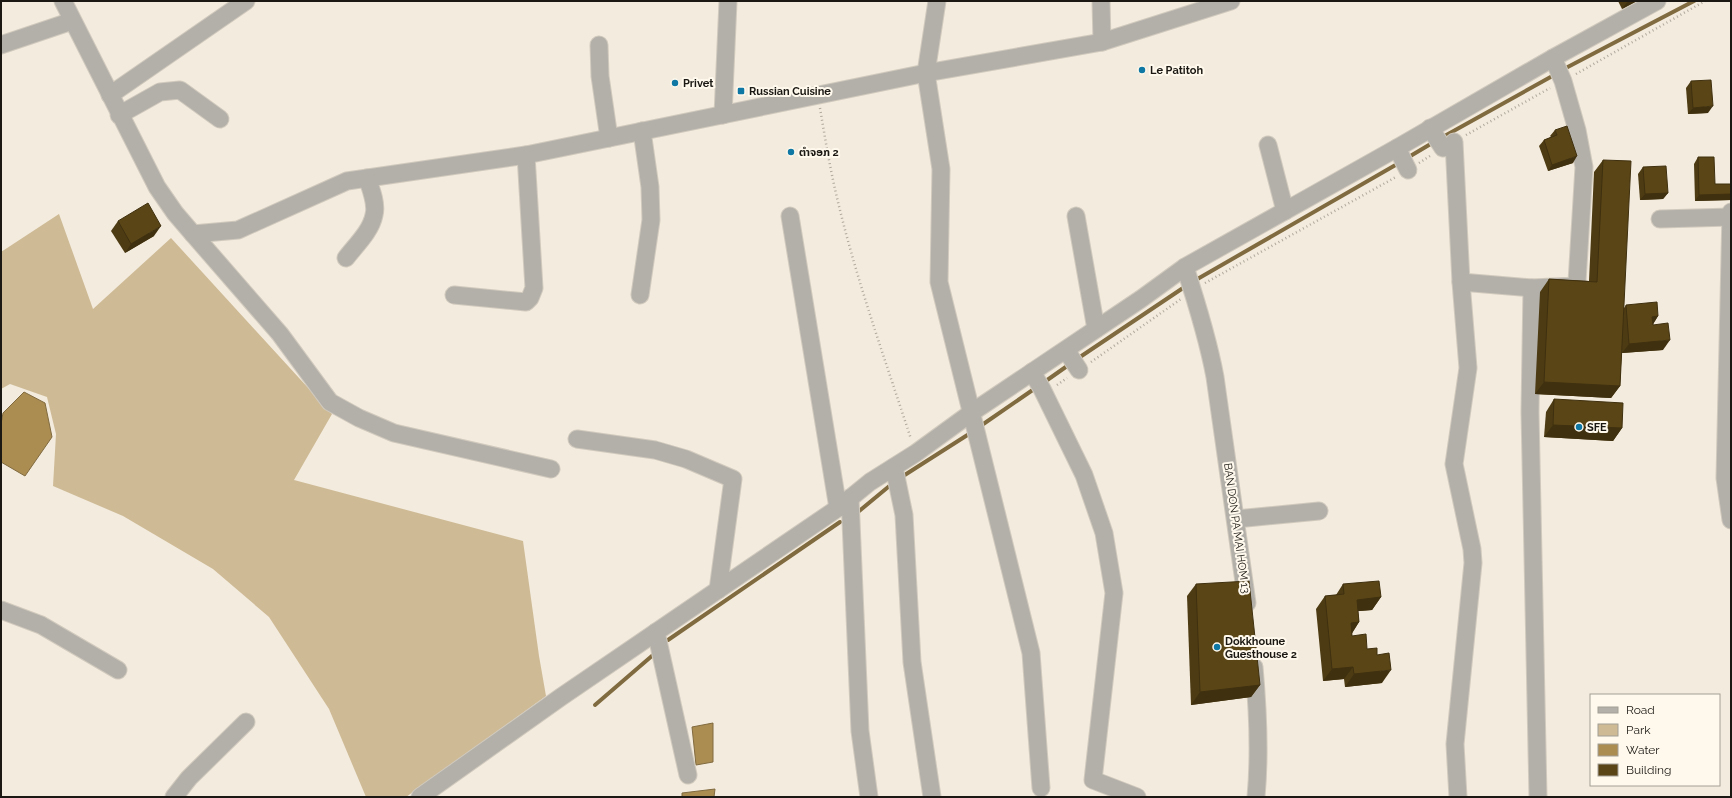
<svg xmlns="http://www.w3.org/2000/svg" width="1732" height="798" font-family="Raleway,'Noto Sans Lao',sans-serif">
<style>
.green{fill:#ceba95}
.water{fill:#ab8d52;stroke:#806a3f}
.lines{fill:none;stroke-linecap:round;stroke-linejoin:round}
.stream{stroke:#806a3f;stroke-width:4}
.minor-casing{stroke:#d0c9bd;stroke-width:19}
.path{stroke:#b0aa9f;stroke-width:2.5;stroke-dasharray:1 3;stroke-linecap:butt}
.minor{stroke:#b3b0aa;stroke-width:17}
.wall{fill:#4d3b13}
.shaded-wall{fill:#3f300f}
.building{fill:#5a4516;stroke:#3f300f}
.poi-dot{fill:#0f77a3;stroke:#fff9ed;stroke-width:1.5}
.labels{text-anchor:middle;stroke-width:4;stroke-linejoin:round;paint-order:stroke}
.poi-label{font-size:11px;font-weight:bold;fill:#1b1813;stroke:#fff9ed;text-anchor:start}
.street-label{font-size:11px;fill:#1b1813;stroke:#fff9ed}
</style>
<rect width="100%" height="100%" fill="#f3ebdd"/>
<!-- green -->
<path class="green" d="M59,214L93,309L171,238L332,414L294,480L523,541L539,656L546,696L406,797H366L329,709L269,617L213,569L123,516L53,486L56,434L47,397L10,384L1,389V252Z"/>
<!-- water -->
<g class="water">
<path d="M24,392L45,403L52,437L25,476L1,462V424L3,413Z"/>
<path d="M713,723V762L696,765L692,727Z"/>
<path d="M715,789L714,797H682V793Z"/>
</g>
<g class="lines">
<!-- stream -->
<g class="stream">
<path d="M1562,70L1694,1"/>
<path d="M1441,138L1556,74"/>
<path d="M1407,158L1434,142"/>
<path d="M1194,281L1399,163"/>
<path d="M1077,359L1186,286"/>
<path d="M1043,383L1070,364"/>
<path d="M979,427L1037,387"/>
<path d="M900,478L969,434"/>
<path d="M858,512L893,483"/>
<path d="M668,640L840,522"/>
<path d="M595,705L653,655"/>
</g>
<defs>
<g id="minor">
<path d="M63,1L157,187L175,213L193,234L238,230L347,181L526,155L926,73L1102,42L1231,1"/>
<path d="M937,1L926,73L941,169L939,282L1031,653L1041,788"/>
<path d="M1101,1L1102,42"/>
<path d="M1,45L72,21"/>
<path d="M599,45L600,76L609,138"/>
<path d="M110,95L246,1"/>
<path d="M119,115L160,92L180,90L220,119"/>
<path d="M723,115L728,1"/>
<path d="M1430,128L1443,148"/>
<path d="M1454,142L1461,282L1468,368L1454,464L1472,549L1473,563L1455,744L1458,797"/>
<path d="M1268,145L1285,211"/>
<path d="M1397,148L1408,170"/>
<path d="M1731,212L1725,478L1731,520"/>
<path d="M790,216L838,508"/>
<path d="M1076,216L1096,329"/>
<path d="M1660,219L1731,217"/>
<path d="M193,234L280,334L330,402L359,418L394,433L551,469"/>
<path d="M346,258C356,245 371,231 374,215C377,204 371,189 367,178"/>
<path d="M1185,267C1197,304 1208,339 1215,377L1247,603"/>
<path d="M1461,282L1532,288L1575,286L1577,282L1584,167L1577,130L1563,81L1553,58"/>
<path d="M1532,288L1530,412L1538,797"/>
<path d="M454,295L526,302L530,298L534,288L526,155"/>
<path d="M640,295L651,220L650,187L642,131"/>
<path d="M1066,350L1079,370"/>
<path d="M1032,372L1042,389L1084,475L1104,533L1114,593L1093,780L1137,797"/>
<path d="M577,439L655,450L686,459L733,479L718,590"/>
<path d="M894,467L904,515L912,662L932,797"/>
<path d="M850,498L860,731L869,797"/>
<path d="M1236,519L1319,511"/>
<path d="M1,610L41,625L118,670"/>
<path d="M656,632L688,775"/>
<path d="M1254,667C1258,711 1260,754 1256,797"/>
<path d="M174,797L189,778L246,722"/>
<path d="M420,797L561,697L838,508L870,482L916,453L971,413L1141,299L1185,267L1397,148L1553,58L1657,1"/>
</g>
</defs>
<!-- minor casing -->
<use href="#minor" class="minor-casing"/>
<!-- path -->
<g class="path">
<path d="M1576,74L1705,1"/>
<path d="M820,108C824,132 828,156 833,180C852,268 883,353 911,439"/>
<path d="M1466,135L1550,88"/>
<path d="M1419,163L1430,156"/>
<path d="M1205,283L1396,177"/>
<path d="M1091,362L1181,299"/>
<path d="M1057,385L1067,378"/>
</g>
<!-- minor -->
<use href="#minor" class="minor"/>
</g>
<!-- wall -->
<g class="wall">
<path d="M1618,1H1637L1622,9Z"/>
<path d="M1691,81L1708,113L1688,114L1686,88Z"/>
<path d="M1555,130L1573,163L1548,171L1539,146L1544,140L1551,137L1550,136Z"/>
<path d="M1698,157L1715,184H1731V200L1695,201L1694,164Z"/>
<path d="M1603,160L1624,308L1626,305L1658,316L1653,324L1663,350L1622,353V348L1620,386L1611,398L1535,394L1540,292L1549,279L1589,281L1594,172Z"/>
<path d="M1643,167L1668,193L1663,199L1640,200L1638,174Z"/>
<path d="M118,221L154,236L125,253L111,231Z"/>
<path d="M1554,399L1622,428L1613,441L1544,437L1546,412Z"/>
<path d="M1196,584L1260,685L1251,697L1191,705L1187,596Z"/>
<path d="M1343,584L1381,597L1372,610L1358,611L1359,622L1352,633V636L1367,649L1377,655L1382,683L1345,687L1344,679L1323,681L1316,609L1325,596L1336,595Z"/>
</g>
<!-- shaded-wall -->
<g class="shaded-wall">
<path d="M1628,1H1637L1622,9Z"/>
<path d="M1713,106L1708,113L1688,114L1693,108Z"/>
<path d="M1577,156L1573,163L1548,171L1552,165Z"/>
<path d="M1668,193L1663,199L1640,200L1645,194Z"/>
<path d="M1731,194V200L1695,201L1699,195Z"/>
<path d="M161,226L154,236L125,253L131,244Z"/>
<path d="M1658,316L1652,326V317Z"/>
<path d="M1670,340L1663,350L1622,353L1629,344Z"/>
<path d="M1544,382L1620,386L1611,398L1535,394Z"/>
<path d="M1553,425L1622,428L1613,441L1544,437Z"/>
<path d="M1381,597L1372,610L1348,612L1357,600Z"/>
<path d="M1359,622L1351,635V623Z"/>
<path d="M1353,667L1344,679L1323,681L1332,669Z"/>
<path d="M1391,670L1382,683L1345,687L1354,674Z"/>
<path d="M1260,685L1251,697L1191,705L1200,692Z"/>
</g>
<!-- building -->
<g class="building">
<path d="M1711,80L1713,106L1693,108L1691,81Z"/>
<path d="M1567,126L1577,156L1552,165L1544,140L1557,135L1555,130Z"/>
<path d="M1698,157H1714L1715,184H1731V194L1699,195Z"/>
<path d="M1603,160L1631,161L1620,386L1544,382L1549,279L1597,282Z"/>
<path d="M1666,166L1668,193L1645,194L1643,167Z"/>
<path d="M148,203L161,226L131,244L118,221Z"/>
<path d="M1657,302L1658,316L1652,317L1653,325L1668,323L1670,340L1629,344L1626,305Z"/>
<path d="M1554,399L1623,403L1622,428L1553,425Z"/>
<path d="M1249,581L1260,685L1200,692L1196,584Z"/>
<path d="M1379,581L1381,597L1357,600L1359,622L1351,623L1352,636L1366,634L1367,649L1377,648V655L1389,653L1391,670L1354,674L1353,667L1332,669L1325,596L1344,594L1343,584Z"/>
</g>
<!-- markers -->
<g class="poi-dot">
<circle cx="1142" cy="70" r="4"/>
<circle cx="675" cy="83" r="4"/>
<rect x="737" y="87" width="8" height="8" rx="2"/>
<circle cx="791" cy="152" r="4"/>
<circle cx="1579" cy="427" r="4"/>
<circle cx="1217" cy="647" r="4"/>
</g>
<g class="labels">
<!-- poi labels -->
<g class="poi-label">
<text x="1150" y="74">Le Patitoh</text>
<text x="683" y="87">Privet</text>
<text x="749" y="95">Russian Cuisine</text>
<text x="799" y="156">ຕຳຈອກ 2</text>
<text x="1587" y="431">SFE</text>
<text x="1225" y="645">Dokkhoune<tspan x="1225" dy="13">Guesthouse 2</tspan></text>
</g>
<!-- street labels -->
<g class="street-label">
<text transform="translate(1237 528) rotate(82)" y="4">BAN DON PA MAI HOM 13</text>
</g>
</g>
<!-- border -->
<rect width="1732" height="798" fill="none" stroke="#1b1813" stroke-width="4"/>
<!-- legend -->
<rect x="1590" y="694" width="130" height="92" fill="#fff9ed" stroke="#a49f96"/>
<rect x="1598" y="707" width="20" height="6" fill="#b3b0aa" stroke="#a49f96"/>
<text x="1626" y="714" font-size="12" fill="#1b1813">Road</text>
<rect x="1598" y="724" width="20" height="12" fill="#ceba95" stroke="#a49f96"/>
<text x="1626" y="734" font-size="12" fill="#1b1813">Park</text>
<rect x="1598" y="744" width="20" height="12" fill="#ab8d52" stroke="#a49f96"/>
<text x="1626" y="754" font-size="12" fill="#1b1813">Water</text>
<rect x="1598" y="764" width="20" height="12" fill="#5a4516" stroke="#a49f96"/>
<text x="1626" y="774" font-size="12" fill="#1b1813">Building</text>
</svg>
